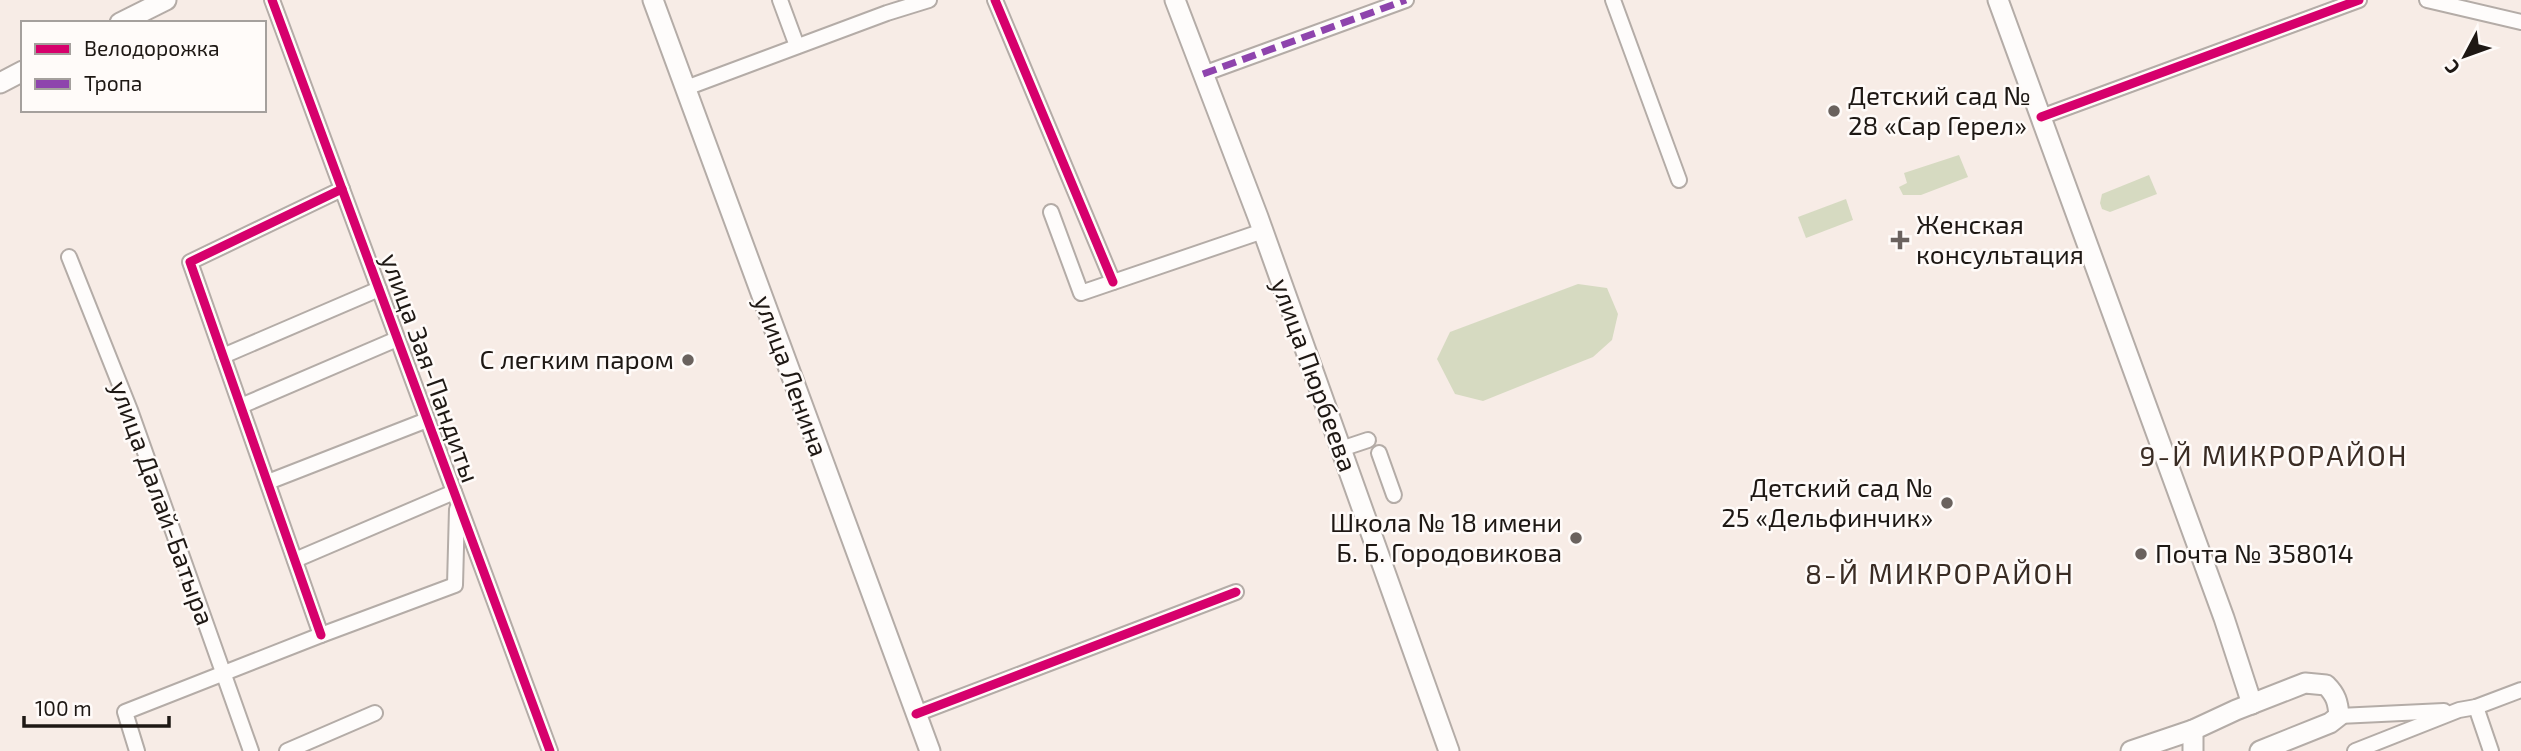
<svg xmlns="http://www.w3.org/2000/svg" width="2521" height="751" font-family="'Exo 2',sans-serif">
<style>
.green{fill:#d6dac1}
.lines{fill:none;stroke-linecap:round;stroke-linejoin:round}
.minor-casing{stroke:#b4aca7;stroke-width:18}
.major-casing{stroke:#b4aca7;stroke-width:23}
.minor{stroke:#fefcfb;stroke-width:14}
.major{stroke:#fefcfb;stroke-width:19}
.quiet{stroke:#8e44ad;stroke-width:7;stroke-dasharray:14 7;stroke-linecap:butt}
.cycleway-casing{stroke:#fffbf9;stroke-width:13}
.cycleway{stroke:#d6006c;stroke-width:9}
.poi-dot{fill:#6a625e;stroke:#fffbf9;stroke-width:2.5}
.labels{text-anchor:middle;stroke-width:5;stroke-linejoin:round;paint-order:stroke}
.poi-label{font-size:26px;fill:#1e1814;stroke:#fffbf9;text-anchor:start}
.street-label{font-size:26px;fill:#1e1814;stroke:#fffbf9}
.neighbourhood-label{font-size:28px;letter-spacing:2px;fill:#3a2c24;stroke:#fffbf9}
</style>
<rect width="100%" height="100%" fill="#f7ece6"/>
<!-- green -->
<g class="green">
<path d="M1959,155L1968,177L1921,195H1903L1899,187L1907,183L1904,173Z"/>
<path d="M2149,175L2157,194L2110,212L2102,209L2100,203L2102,194Z"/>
<path d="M1846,199L1853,220L1806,238L1798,217Z"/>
<path d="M1578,284L1607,288L1618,314L1612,340L1593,357L1483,401L1455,394L1437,359L1450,332Z"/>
</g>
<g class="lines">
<defs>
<g id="minor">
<path d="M272,0L550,751"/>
<path d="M780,0L797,46"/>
<path d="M995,0L1113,282"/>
<path d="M1613,0L1679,180"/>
<path d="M2427,0L2521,22"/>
<path d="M1203,74L1406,0"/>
<path d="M686,88L887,13L929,0"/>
<path d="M2041,117L2359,0"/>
<path d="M1051,212L1081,293L1263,231"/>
<path d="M69,257L130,410L251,751"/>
<path d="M223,356L379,289"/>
<path d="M241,406L397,339"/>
<path d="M1341,449L1368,440"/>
<path d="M1379,453L1394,495"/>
<path d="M268,482L427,420"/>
<path d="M295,560L454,492"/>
<path d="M321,635L190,262L342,189"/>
<path d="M2476,707L2491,751"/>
<path d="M916,714L1236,592"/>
<path d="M2339,716L2444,711"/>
<path d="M137,751L125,712L321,635L455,585L457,509"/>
<path d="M287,751L375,713"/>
<path d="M2355,751L2459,710L2476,707L2521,690"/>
</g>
<g id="major">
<path d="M653,0L930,751"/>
<path d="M1175,0L1258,217L1449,751"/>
<path d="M1998,0L2224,618L2252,704"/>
<path d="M120,23L166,0"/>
<path d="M0,83L23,71"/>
<path d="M2131,751L2193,730"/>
<path d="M2193,751V730L2236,710L2305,683L2326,685C2336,695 2338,702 2339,716L2330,723L2260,751"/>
</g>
</defs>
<!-- minor casing -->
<use href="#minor" class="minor-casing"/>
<!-- major casing -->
<use href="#major" class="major-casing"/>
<!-- minor -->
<use href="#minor" class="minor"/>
<!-- major -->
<use href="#major" class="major"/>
<!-- quiet -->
<path class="quiet" d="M1203,74L1406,0"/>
<defs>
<g id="cycleway">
<path d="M272,0L550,751"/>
<path d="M995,0L1113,282"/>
<path d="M2041,117L2359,0"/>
<path d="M321,635L190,262L342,189"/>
<path d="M916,714L1236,592"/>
</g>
</defs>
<!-- cycleway casing -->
<use href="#cycleway" class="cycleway-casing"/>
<!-- cycleway -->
<use href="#cycleway" class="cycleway"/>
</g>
<!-- markers -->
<g class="poi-dot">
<circle cx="1834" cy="111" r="7"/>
<path d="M1896.5 229.5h7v7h7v7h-7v7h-7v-7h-7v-7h7z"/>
<circle cx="688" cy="360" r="7"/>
<circle cx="1947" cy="503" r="7"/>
<circle cx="1576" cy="538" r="7"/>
<circle cx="2141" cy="554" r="7"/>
</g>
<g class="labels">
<!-- poi labels -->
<g class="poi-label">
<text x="1848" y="105">Детский сад №<tspan x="1848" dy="30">28 «Сар Герел»</tspan></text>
<text x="1916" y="234">Женская<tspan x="1916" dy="30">консультация</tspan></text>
<text x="674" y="369" text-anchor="end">С легким паром</text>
<text x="1933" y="497" text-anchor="end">Детский сад №<tspan x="1933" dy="30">25 «Дельфинчик»</tspan></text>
<text x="1562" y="532" text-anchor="end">Школа № 18 имени<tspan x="1562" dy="30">Б. Б. Городовикова</tspan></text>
<text x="2155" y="563">Почта № 358014</text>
</g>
<!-- street labels -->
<g class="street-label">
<text transform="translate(430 368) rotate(70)" y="9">улица Зая-Пандиты</text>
<text transform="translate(1314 375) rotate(70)" y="9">улица Пюрбеева</text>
<text transform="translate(791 376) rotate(70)" y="9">улица Ленина</text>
<text transform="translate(162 503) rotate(70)" y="9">улица Далай-Батыра</text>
</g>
<!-- neighbourhood labels -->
<g class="neighbourhood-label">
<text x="2274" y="466">9-Й МИКРОРАЙОН</text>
<text x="1940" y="584">8-Й МИКРОРАЙОН</text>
</g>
</g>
<!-- legend -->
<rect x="21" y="21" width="245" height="91" fill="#fffbf9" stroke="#a5a09d" stroke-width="2"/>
<rect x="35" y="44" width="35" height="10" fill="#d6006c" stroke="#a5a09d" stroke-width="2"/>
<text x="84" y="56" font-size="21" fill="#1e1814">Велодорожка</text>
<rect x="35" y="79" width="35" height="10" fill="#8e44ad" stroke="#a5a09d" stroke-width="2"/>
<text x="84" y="91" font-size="21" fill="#1e1814">Тропа</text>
<!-- north arrow -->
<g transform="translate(2465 56) rotate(229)" stroke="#fffbf9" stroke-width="5" paint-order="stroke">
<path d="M0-5L12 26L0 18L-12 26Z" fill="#1e1814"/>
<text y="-10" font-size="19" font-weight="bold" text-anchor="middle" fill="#1e1814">С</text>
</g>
<!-- scale -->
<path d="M24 716v10h145v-10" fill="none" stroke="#1e1814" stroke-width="3.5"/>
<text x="35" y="716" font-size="21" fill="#1e1814" stroke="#fffbf9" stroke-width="5" paint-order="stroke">100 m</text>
</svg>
